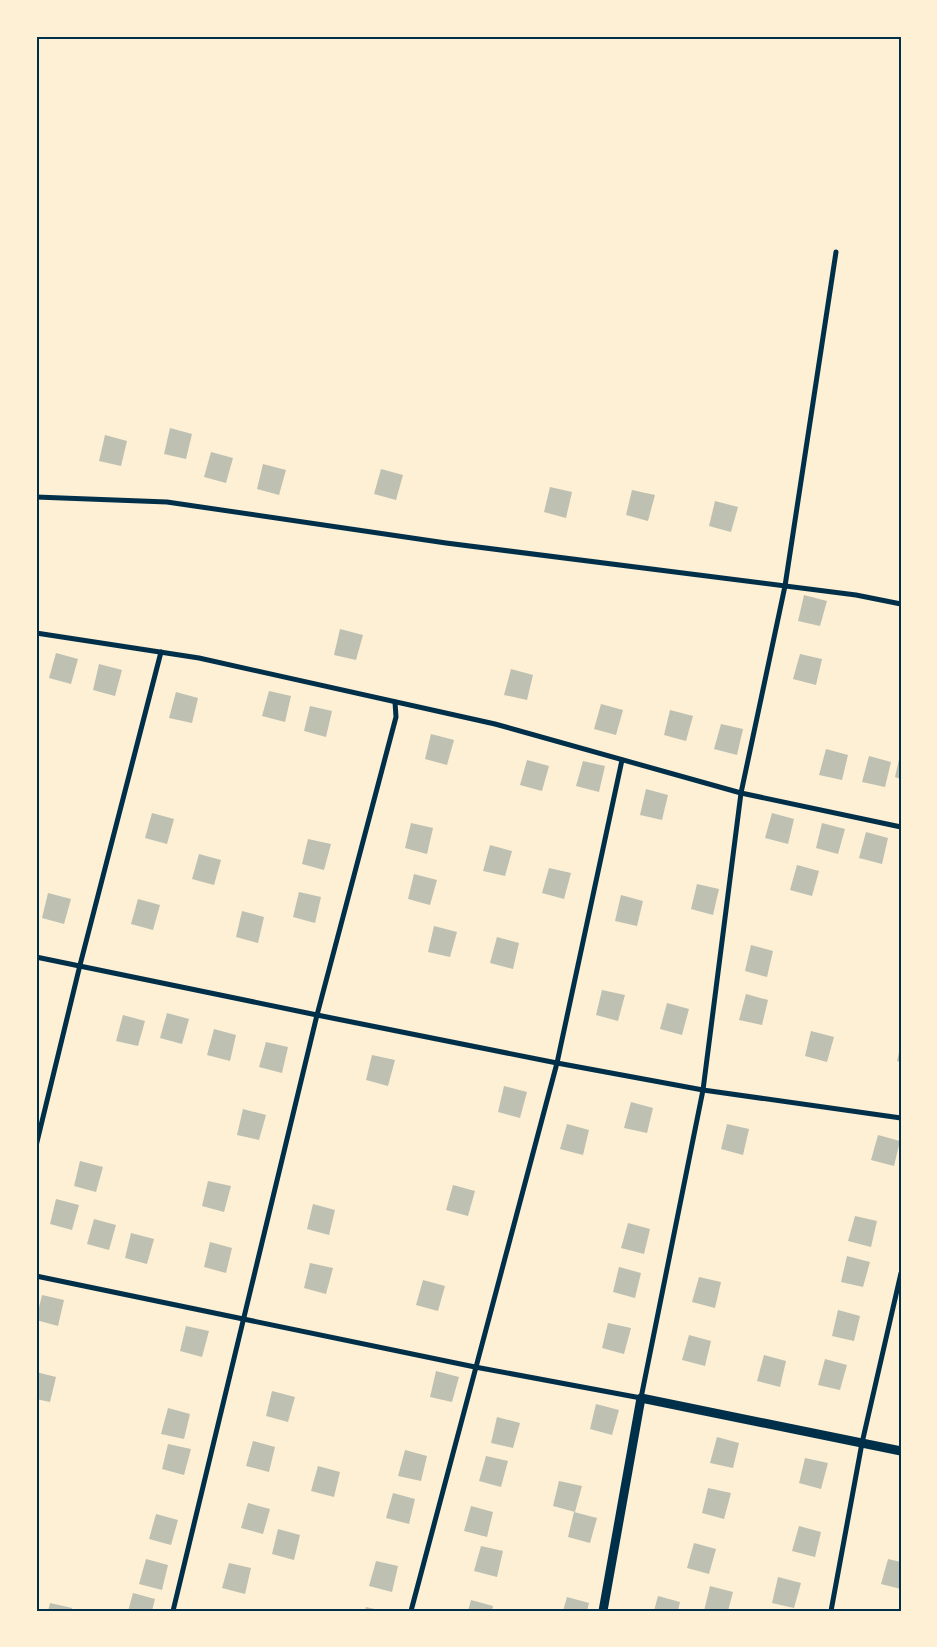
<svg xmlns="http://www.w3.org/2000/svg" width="937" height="1647" font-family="'Roboto Condensed',sans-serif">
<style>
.building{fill:#bec0b2}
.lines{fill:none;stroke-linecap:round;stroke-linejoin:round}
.minor{stroke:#003049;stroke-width:5}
.tertiary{stroke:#003049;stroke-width:9}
.neatline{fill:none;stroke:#003049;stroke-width:2}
</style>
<rect width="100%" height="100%" fill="#fdf0d5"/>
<!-- building -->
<g class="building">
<path d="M170,428L192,434L186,459L164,454Z"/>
<path d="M105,435L127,441L121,466L99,461Z"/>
<path d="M211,452L233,458L226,483L204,477Z"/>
<path d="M263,464L286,470L279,495L257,489Z"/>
<path d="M381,469L403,475L396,500L374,494Z"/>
<path d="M550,487L572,492L566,518L544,512Z"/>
<path d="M632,490L655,495L648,521L626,515Z"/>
<path d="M715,501L738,507L731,532L709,526Z"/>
<path d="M804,595L827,601L820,626L798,621Z"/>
<path d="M340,629L363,635L356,660L334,655Z"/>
<path d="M56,653L78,659L71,684L49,678Z"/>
<path d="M800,654L822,659L816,685L793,679Z"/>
<path d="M99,664L122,670L115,696L93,690Z"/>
<path d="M511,669L533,675L527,700L504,695Z"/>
<path d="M269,691L291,696L285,722L262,716Z"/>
<path d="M176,692L198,698L192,723L169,718Z"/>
<path d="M601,704L623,710L616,735L594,729Z"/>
<path d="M310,706L332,711L326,737L304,731Z"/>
<path d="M670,710L693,716L686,741L664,735Z"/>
<path d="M721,724L743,729L737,755L714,749Z"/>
<path d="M431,734L454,740L447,765L425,759Z"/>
<path d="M826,749L848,755L842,780L819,775Z"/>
<path d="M900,755H901V779L895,777Z"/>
<path d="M869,756L891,762L885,787L862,782Z"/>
<path d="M527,760L549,766L542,791L520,785Z"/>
<path d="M583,761L605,766L599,792L576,786Z"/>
<path d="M646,789L668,795L662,820L640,815Z"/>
<path d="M152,813L174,819L167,844L145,838Z"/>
<path d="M772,813L794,819L788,844L765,838Z"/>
<path d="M411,823L433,828L427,854L405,848Z"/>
<path d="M822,823L845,829L838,854L816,848Z"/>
<path d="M866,832L888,838L882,864L859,858Z"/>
<path d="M308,839L331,844L324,870L302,864Z"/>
<path d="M490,845L512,851L505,876L483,871Z"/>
<path d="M199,854L221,860L214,885L192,879Z"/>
<path d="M797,865L819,871L812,896L790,890Z"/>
<path d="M549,868L571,873L564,899L542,893Z"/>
<path d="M414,874L437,880L430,905L408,899Z"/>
<path d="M697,884L719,889L713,915L691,909Z"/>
<path d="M299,892L321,897L315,923L293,917Z"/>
<path d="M48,893L71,899L64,924L42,918Z"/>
<path d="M621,895L643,901L637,926L615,921Z"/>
<path d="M138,899L160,905L153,930L131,924Z"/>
<path d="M242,911L264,917L258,943L236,937Z"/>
<path d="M434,926L457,932L450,957L428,952Z"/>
<path d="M497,937L519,943L513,969L490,963Z"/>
<path d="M751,945L773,951L767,977L745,971Z"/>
<path d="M602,990L625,995L618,1021L596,1015Z"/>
<path d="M746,994L768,1000L762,1025L739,1020Z"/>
<path d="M667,1003L689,1009L682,1035L660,1029Z"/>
<path d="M167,1013L189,1019L182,1044L160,1038Z"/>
<path d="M123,1015L145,1021L138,1046L116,1041Z"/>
<path d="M214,1029L236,1035L230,1061L207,1055Z"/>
<path d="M811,1031L834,1037L827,1062L805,1056Z"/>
<path d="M266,1042L288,1047L282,1073L259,1067Z"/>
<path d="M900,1048H901V1062L897,1061Z"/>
<path d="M372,1055L395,1060L388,1086L366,1080Z"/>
<path d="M504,1086L527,1092L520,1118L498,1112Z"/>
<path d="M631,1102L653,1108L647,1133L624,1128Z"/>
<path d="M243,1109L266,1115L259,1140L237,1135Z"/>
<path d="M567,1124L589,1130L583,1155L560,1149Z"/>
<path d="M727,1124L749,1129L743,1155L721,1149Z"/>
<path d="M878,1135L900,1141L894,1166L871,1160Z"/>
<path d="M80,1161L103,1167L96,1192L74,1186Z"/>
<path d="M208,1181L231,1186L224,1212L202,1206Z"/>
<path d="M453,1185L475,1191L468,1216L446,1210Z"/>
<path d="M56,1199L79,1205L72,1230L50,1224Z"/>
<path d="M313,1204L335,1210L329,1235L307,1229Z"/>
<path d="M855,1216L877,1221L871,1247L848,1241Z"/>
<path d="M94,1219L116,1225L109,1250L87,1244Z"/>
<path d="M628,1223L650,1229L644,1254L621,1248Z"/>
<path d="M131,1233L154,1239L147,1264L125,1258Z"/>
<path d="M210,1242L232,1248L226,1273L204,1267Z"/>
<path d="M847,1256L870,1262L863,1287L841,1282Z"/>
<path d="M310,1263L333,1268L326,1294L304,1288Z"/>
<path d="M619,1267L641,1273L635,1298L613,1292Z"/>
<path d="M699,1277L721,1282L715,1308L692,1302Z"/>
<path d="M423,1280L445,1286L438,1311L416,1305Z"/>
<path d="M42,1295L64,1300L58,1326L36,1320Z"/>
<path d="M838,1310L860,1316L854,1341L832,1336Z"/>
<path d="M608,1323L631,1328L624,1354L602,1348Z"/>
<path d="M186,1326L209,1331L202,1357L180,1351Z"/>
<path d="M689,1335L711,1341L705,1366L682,1360Z"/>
<path d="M764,1355L786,1361L780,1387L757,1381Z"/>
<path d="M825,1359L847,1365L840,1390L818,1385Z"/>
<path d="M436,1371L459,1377L452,1402L430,1397Z"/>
<path d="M36,1372L56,1377L50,1402L36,1399Z"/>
<path d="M272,1391L295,1397L288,1422L266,1416Z"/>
<path d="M596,1404L619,1410L612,1435L590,1429Z"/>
<path d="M168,1408L190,1414L184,1439L161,1434Z"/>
<path d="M497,1417L520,1423L513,1448L491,1443Z"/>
<path d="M717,1437L739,1443L733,1468L710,1463Z"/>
<path d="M253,1441L275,1447L269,1472L246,1466Z"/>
<path d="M168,1444L191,1449L184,1475L162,1469Z"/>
<path d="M405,1450L427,1456L421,1481L398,1476Z"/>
<path d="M486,1456L508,1461L501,1487L479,1481Z"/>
<path d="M805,1458L828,1463L821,1489L799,1483Z"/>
<path d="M318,1466L340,1472L334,1497L311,1491Z"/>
<path d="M559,1481L582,1486L575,1512L553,1506Z"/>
<path d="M708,1488L731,1493L724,1519L702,1513Z"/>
<path d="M393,1493L415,1499L409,1524L386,1518Z"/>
<path d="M248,1503L270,1509L263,1534L241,1528Z"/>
<path d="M471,1506L493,1512L487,1537L464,1531Z"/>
<path d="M574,1512L597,1518L590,1543L568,1537Z"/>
<path d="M156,1514L178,1520L171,1545L149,1539Z"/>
<path d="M799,1526L821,1532L815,1557L792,1551Z"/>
<path d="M278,1529L300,1535L294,1560L272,1554Z"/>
<path d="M694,1543L716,1549L709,1574L687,1568Z"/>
<path d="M481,1546L503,1551L497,1577L474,1571Z"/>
<path d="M146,1559L168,1565L162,1590L139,1584Z"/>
<path d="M888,1559L901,1562V1589L881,1584Z"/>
<path d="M376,1561L398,1566L392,1592L369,1586Z"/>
<path d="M229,1563L251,1568L245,1594L222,1588Z"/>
<path d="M778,1577L801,1583L794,1608L772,1603Z"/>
<path d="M710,1586L733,1592L728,1611H704Z"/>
<path d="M133,1593L155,1599L152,1611H128Z"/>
<path d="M658,1596L680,1602L678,1611H654Z"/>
<path d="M567,1597L589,1603L587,1611H563Z"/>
<path d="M471,1600L493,1606L492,1611H468Z"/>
<path d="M50,1603L72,1608V1611H48Z"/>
<path d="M366,1607L379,1610V1611H365Z"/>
</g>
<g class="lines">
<!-- minor -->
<g class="minor">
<path d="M36,497L167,502L446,543L856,595L901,604"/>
<path d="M36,633L199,658L495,724L741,793L901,827"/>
<path d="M36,957L317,1015L557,1063L703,1090L901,1118"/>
<path d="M36,1146L80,965L161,652"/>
<path d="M36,1276L475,1367L641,1398L703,1090L741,793L785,586L836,252"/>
<path d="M173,1611L317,1015L396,717L395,702"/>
<path d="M411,1611L557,1063L622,760"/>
<path d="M831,1611L862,1443L901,1273"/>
</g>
<!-- tertiary -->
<path class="tertiary" d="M603,1611L641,1398L901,1451"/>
</g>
<!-- border -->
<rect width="937" height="1647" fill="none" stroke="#fdf0d5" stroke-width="75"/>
<rect x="38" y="38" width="862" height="1572" class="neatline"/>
</svg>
